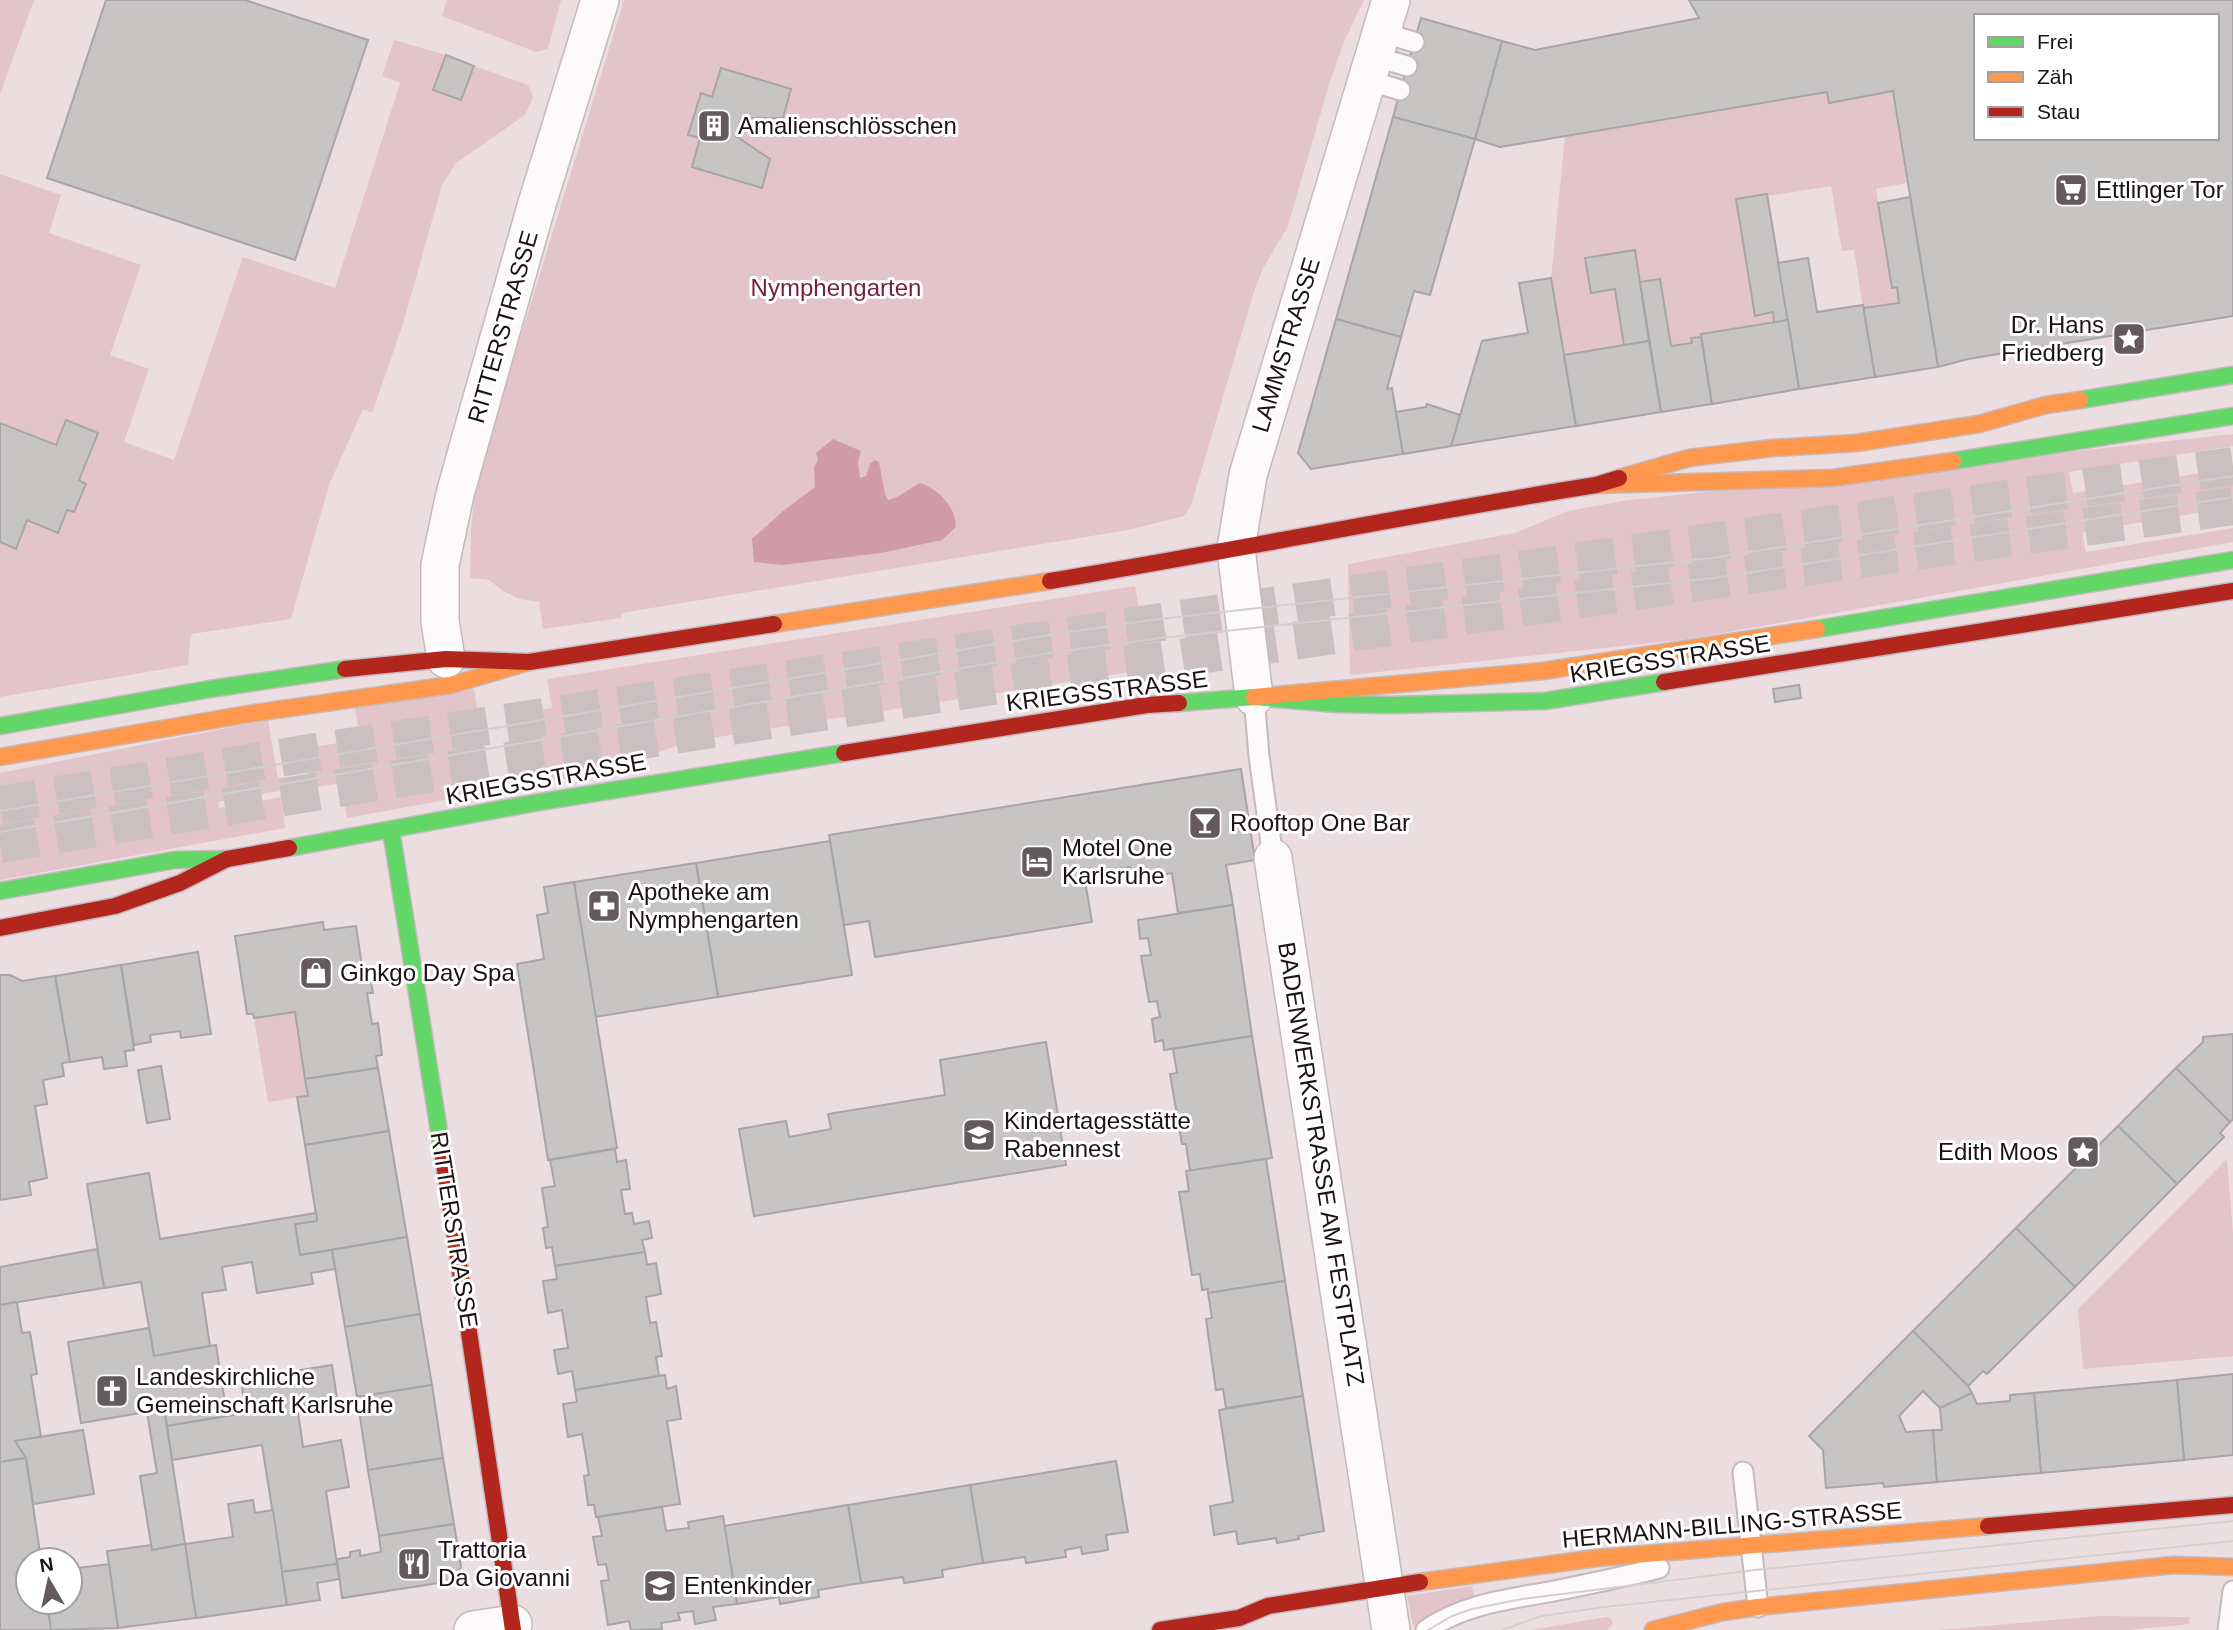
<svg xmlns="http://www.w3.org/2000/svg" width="2233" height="1630" font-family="Helvetica,sans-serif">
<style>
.green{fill:#e4c4cb}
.water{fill:#d09aa8}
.building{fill:#c6c5c4;stroke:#a7a5a5;stroke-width:2;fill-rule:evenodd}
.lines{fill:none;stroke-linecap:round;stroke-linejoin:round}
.primary-tunnel{stroke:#ccbfc2;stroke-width:38;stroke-dasharray:38 19;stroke-linecap:butt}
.lane-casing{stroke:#c4b9bb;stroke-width:23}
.street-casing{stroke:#c4b9bb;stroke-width:40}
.fast-casing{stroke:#c4b9bb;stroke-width:19}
.slow-casing{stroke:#c4b9bb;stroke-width:19}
.jam-casing{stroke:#c4b9bb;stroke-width:19}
.lane{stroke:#fcfafa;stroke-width:19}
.street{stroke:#fcfafa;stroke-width:37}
.fast{stroke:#63d668;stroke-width:16}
.slow{stroke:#ff974d;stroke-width:16}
.jam{stroke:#b3261e;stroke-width:16}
.tram{stroke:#d2cfcf;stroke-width:2}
.labels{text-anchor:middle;stroke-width:6;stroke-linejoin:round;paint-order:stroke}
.poi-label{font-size:24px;fill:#1b1215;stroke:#fff;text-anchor:start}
.park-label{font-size:24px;fill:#77213f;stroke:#fff}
.street-label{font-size:24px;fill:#1b1215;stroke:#fff}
</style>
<rect width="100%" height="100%" fill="#ebdde0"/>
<!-- green -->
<g class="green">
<path d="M0,0H34L0,94Z"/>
<path d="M447,0H561L548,49L536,52L442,16Z"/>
<path d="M624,0H1364L1345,39L1330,81L1288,226L1262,270L1253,295L1191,506L1184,516L1128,530L621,613V618L543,629L539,602L519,599L503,591L489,580L470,578L471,529L476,482Z"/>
<path d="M394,40L446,55L461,100L474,66L528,85L533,97L525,115L456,163L442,185L403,324L372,413L363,409L329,485L291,619L191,634L188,665L0,697V174L61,195L49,233L141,265L110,355L149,369L124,442L174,460L243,257L335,288L400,83L382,76Z"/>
<path d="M1893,91L1907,183L1876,189L1891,287H1897L1899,303L1863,308L1854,250L1842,251L1831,186L1768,196L1767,194L1736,199L1774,323L1701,335V337L1691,338L1692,343L1671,346L1660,279L1640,282L1634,250L1585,258L1591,293L1615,289L1624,346L1564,355L1551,278L1565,136L1827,92Z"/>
<path d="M2233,434V446L2069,472L2073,493L2233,468V507L2082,532L2086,552L2233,528V542L1689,639L1350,675L1348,564L1499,536L1515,533L1568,511L1622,501Z"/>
<path d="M1135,586L1149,669L693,741L582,776L524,785L513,714L552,708L547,679Z"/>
<path d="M474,689L485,760L457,765L462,797L347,818L341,783L311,788L305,748L360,740L355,708Z"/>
<path d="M268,720L280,791L218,802L219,808L281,797L285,828L0,880V773Z"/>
<path d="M295,1012L308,1096L268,1102L254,1018Z"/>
<path d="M2227,1159L2233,1234V1356L2083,1369L2078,1309Z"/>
<path d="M1472,1586L1474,1599L1437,1613L1413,1626L1407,1596Z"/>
<path d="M2099,1616L2190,1617L2189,1624L2128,1630H1938Z"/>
<path d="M1607,1617L1612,1620L1613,1625L1607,1630H1530Z"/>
</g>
<!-- water -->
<path class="water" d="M833,439L861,451L858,462L860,478L866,476L870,464L875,460L879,462L885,494L888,500L897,497L920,483C938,489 956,507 956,527L942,540L881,553L782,565L754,562L752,539L782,512L815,487L814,467L818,460L816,453Z"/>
<!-- building -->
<g class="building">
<path d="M106,0H245L368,40L295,260L47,178Z"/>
<path d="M1689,0H2233V316L1968,359L1938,367L1893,91L1829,103L1827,92L1500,147L1475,139L1502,41L1535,50L1699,18ZM1976,16H2217V138H1976Z"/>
<path d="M1421,18L1502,41L1475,139L1393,117Z"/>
<path d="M446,55L474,66L461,100L433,90Z"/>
<path d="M721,68L791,89L783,118H741L736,136L770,159L762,188L692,167L700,138L688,135L701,93L712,97Z"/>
<path d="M1393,117L1475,139L1430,295L1414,291L1401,337L1336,319Z"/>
<path d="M1767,194L1788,320L1774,323L1773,312L1755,316L1736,199Z"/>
<path d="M1910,197L1938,367L1875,377L1863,308L1899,303L1897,287L1892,288L1878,203Z"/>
<path d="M1635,250L1649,341L1624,346L1615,289L1591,293L1585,258Z"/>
<path d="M1808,258L1817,312L1863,305L1875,377L1799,389L1778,263Z"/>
<path d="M1551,278L1576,426L1451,446L1482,341L1528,333L1519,283Z"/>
<path d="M1660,279L1671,346L1692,343L1691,338L1701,337L1712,404L1661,412L1640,282Z"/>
<path d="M1336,319L1401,337L1387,389L1392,388L1403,454L1311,469L1298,453Z"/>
<path d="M1788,320L1799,389L1712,404L1701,334Z"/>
<path d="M1649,341L1661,412L1576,426L1564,355Z"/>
<path d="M1427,404L1460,415L1451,446L1403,454L1396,412L1426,407Z"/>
<path d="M66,420L98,433L79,480L86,484L74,512L67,510L58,533L27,520L16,549L0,542V423L56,445Z"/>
<path d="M1799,685L1801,698L1775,702L1773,689Z"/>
<path d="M1241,769L1255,860L1226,865L1233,905L1178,913L1172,873L1132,880L1130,867L1084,875L1092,922L875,957L869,921L844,925L829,835Z"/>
<path d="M830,841L852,975L718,997L696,863Z"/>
<path d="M696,863L718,997L595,1017L574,882Z"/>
<path d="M574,882L617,1148L548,1160L517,964L544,959L537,915L548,913L544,887Z"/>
<path d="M1233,905L1252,1036L1164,1050L1163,1040L1155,1042L1152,1019L1160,1017L1157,1001L1149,1002L1141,956L1151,955L1148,938L1140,939L1138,920Z"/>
<path d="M323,922L324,930L356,926L363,973L369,972L373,993H367L372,1024L378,1023L382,1055L376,1056L378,1068L305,1079L295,1012L254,1018L253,1014H247L235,936Z"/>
<path d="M198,952L211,1034L181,1038L180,1031L150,1035L151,1042L134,1045L121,965Z"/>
<path d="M121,965L134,1050L125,1051L127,1066L104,1069L102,1057L70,1062L55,976Z"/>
<path d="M0,975H10L22,981L55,976L70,1062L62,1063L64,1076L43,1080L47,1104L35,1106L47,1178L29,1182L31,1195L0,1200Z"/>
<path d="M2233,1034V1119L2230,1122L2176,1068L2203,1042V1037Z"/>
<path d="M1252,1036L1272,1158L1190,1171L1186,1144H1182L1170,1074L1177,1073L1173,1049Z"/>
<path d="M1046,1042L1066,1165L754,1216L739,1129L786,1121L789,1137L831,1129L828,1114L945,1095L940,1060Z"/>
<path d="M161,1066L170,1119L147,1123L138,1070Z"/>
<path d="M378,1068L389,1131L305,1145L297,1097L308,1096L305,1079Z"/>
<path d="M2176,1068L2230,1122L2220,1133L2224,1137L2177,1184L2118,1126Z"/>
<path d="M2118,1126L2177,1184L2075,1287L2016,1228Z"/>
<path d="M389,1131L407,1237L300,1255L295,1224L317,1221L305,1145Z"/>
<path d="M615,1149L617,1162L626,1160L630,1189L621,1190L625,1214L632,1213L634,1224L649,1221L652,1238L642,1240L645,1252L555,1266L552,1247L546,1248L543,1228L548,1227L542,1188L555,1186L550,1160Z"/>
<path d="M1266,1159L1285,1281L1208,1293V1289L1202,1290L1200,1274L1192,1275L1179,1192L1189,1191L1186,1171Z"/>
<path d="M149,1173L160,1239L316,1213L317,1221L295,1224L300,1255L332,1250L335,1269L311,1273L313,1284L257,1293L252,1262L222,1267L226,1290L202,1293L210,1346L154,1356L141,1282L104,1288L87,1184Z"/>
<path d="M2016,1228L2075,1287L1987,1374L1983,1371L1968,1386L1913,1331Z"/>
<path d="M407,1237L420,1314L345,1327L332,1250Z"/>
<path d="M97,1249L104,1288L0,1305V1267Z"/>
<path d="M645,1252L647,1265L656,1263L661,1294L646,1297L650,1323L656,1322L662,1356L656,1357L659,1376L575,1390L572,1371L558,1374L554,1350L568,1348L562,1310L548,1313L543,1281L557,1279L555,1266Z"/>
<path d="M1285,1281L1303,1396L1226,1408L1223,1389L1216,1390L1206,1319L1212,1318L1208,1293Z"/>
<path d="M17,1302L22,1333L30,1332L37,1374L31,1375L41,1437L15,1441L26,1458L0,1462V1305Z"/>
<path d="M420,1314L432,1385L357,1397L345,1327Z"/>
<path d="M149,1328L154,1356L216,1345L227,1416L167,1426L164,1409L81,1423L68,1342Z"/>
<path d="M1913,1331L1968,1386L1972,1393L1940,1408L1923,1391L1899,1416L1906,1432L1933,1430L1937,1482L1884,1487L1883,1483L1826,1488L1823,1450L1809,1436Z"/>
<path d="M332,1365L337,1399L297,1406L303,1447L341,1440L349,1487L326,1491L337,1564L282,1572L262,1445L172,1460L167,1426L246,1413L241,1380Z"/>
<path d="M2233,1374V1455L2184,1460L2177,1380Z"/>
<path d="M665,1375L667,1389L676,1386L681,1419L667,1421L680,1504L596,1517L594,1505H588L584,1476L589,1475L582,1434L568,1437L563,1404L577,1402L575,1390Z"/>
<path d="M2177,1380L2184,1460L2041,1473L2034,1393Z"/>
<path d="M432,1385L443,1458L368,1470L357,1397Z"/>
<path d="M1972,1393L1977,1404L2010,1401V1395L2034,1393L2041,1473L1937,1482L1933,1430H1942L1940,1408Z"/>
<path d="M1303,1396L1324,1531L1298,1536L1299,1539L1277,1543L1276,1538L1238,1544L1236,1531L1214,1535L1210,1506L1233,1502L1219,1410Z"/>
<path d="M164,1409L185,1544L152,1550L140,1476L157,1473L147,1412Z"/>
<path d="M83,1430L94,1494L33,1504L26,1458L15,1441Z"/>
<path d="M26,1458L41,1560H28V1602H47L51,1630H0V1462Z"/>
<path d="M443,1458L454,1524L379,1536L368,1470Z"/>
<path d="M1116,1461L1128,1532L1106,1535L1108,1550L1082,1554L1081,1547L1065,1550L1066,1557L1026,1563L1025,1557L983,1563L970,1485Z"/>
<path d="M970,1485L983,1563L942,1570L943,1577L904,1583L903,1577L861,1583L848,1505Z"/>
<path d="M253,1500L255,1513L273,1510L287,1605L196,1618L185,1544L233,1537L228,1504Z"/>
<path d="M848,1505L861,1583L818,1590L819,1597L780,1604L779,1597L737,1604L724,1526Z"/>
<path d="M662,1507L666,1531L689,1528L688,1522L723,1516L737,1604L713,1607L716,1620L695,1624L693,1611L678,1613L680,1620L661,1623L662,1629L631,1630L629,1621L608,1625L601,1581L609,1580L606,1564L598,1565L593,1537L602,1536L598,1517Z"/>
<path d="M454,1524L461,1567L451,1581L342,1598L337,1559L350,1557V1552L360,1550V1556L381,1552L379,1536Z"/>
<path d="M185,1544L196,1618L118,1628L107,1551L151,1545L152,1550Z"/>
<path d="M109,1564L118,1628L51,1630L47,1602H70V1569Z"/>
<path d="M337,1564L339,1579L317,1583L320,1600L287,1605L282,1572Z"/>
</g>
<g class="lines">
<!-- primary-tunnel -->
<g class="primary-tunnel">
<path d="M0,805L316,752L1161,622L2233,466"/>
<path d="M0,844C742,719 1488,611 2233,506"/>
</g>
<defs>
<g id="lane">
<path d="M1381,32L1414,42"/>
<path d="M1373,56L1407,66"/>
<path d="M1367,80L1400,90"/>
<path d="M1254,697L1259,756L1273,858"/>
<path d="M1743,1472L1758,1607"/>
<path d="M1426,1630C1464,1604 1509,1599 1554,1591C1589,1584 1624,1577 1659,1568"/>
<path d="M2228,1630L2233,1591"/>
</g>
<g id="street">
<path d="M446,659L440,621V565L455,494L536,207L600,0"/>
<path d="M1254,697L1236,549L1248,475L1391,0"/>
<path d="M1273,858L1391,1630"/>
<path d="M473,1630L513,1624"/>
</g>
<g id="fast">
<path d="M2080,400L2233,375"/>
<path d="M1953,461L2233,416"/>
<path d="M1817,629L2233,560"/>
<path d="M1179,703L1254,697L1337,704L1392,705L1545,701L1664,682"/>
<path d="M0,726L210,689L345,669"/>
<path d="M391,830L443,1156"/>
<path d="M289,848L534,803L844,753"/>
<path d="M0,891L175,860L227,859"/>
</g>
<g id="slow">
<path d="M1619,478L1689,458L1773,448L1856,443L1979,424L2046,405L2080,400"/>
<path d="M1596,485L1832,478L1953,461"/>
<path d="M774,624L1050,581"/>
<path d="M1254,697L1543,671L1817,629"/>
<path d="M0,757L254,713L451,685L529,662"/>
<path d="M1420,1582L1597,1558L1988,1526"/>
<path d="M1653,1630L1723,1612L1758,1607L2174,1565L2233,1567"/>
</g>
<g id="jam">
<path d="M1050,581C1232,551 1413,514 1596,485L1619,478"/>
<path d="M345,669L446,659L529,662L774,624"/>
<path d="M1664,682L2233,591"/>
<path d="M844,753L1147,705L1179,703"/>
<path d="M0,928L115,906L180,883L227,859L289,848"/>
<path d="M443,1156L513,1630"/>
<path d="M1988,1526L2233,1505"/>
<path d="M1160,1630L1239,1618L1268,1606L1420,1582"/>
</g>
</defs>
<!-- lane casing -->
<use href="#lane" class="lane-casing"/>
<!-- street casing -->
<use href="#street" class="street-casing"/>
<!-- fast casing -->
<use href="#fast" class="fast-casing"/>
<!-- slow casing -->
<use href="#slow" class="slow-casing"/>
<!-- jam casing -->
<use href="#jam" class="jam-casing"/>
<!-- lane -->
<use href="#lane" class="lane"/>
<!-- street -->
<use href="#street" class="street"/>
<!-- fast -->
<use href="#fast" class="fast"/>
<!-- slow -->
<use href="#slow" class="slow"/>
<!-- jam -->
<use href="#jam" class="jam"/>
<!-- tram -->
<g class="tram">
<path d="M0,811L1055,634L1159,619L1712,558L2233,476"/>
<path d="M0,832L1056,652L1161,638L1714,578L2233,497"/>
<path d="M1428,1630L1452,1616L1472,1609L1522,1599L1755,1570L2233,1521"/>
<path d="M1502,1630L1542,1616L1604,1607L2233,1541"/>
</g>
</g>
<!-- icons -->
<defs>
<symbol id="building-square" viewBox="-11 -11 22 22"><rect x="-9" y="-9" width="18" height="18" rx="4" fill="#64595c" stroke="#fff"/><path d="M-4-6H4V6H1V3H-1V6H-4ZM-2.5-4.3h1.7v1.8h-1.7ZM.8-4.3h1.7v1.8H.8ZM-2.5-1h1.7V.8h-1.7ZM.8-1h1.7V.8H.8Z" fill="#fff"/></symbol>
<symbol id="supermarket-square" viewBox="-11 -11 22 22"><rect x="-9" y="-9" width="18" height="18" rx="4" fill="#64595c" stroke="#fff"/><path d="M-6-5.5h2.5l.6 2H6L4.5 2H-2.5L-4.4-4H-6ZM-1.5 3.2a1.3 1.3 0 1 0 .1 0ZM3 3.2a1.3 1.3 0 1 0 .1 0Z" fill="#fff"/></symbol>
<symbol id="sight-square" viewBox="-11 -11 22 22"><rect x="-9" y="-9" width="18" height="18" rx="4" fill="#64595c" stroke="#fff"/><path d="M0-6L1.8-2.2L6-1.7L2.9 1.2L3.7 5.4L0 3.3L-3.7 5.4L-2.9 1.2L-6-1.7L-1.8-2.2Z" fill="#fff"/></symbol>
<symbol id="bar-square" viewBox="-11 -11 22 22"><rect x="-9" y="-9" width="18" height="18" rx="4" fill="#64595c" stroke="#fff"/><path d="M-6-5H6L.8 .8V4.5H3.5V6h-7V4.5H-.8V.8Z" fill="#fff"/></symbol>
<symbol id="hotel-square" viewBox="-11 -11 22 22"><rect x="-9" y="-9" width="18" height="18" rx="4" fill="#64595c" stroke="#fff"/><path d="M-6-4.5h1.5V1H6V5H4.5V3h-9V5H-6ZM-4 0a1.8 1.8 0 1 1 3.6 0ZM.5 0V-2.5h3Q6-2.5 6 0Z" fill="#fff"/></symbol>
<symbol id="pharmacy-square" viewBox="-11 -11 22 22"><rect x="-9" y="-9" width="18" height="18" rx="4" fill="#64595c" stroke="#fff"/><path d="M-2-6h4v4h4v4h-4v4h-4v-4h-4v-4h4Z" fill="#fff"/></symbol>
<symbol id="shop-square" viewBox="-11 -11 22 22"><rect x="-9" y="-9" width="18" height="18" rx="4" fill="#64595c" stroke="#fff"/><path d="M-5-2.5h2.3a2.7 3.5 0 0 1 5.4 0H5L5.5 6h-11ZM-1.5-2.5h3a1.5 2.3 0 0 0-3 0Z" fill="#fff"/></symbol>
<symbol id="school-square" viewBox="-11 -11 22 22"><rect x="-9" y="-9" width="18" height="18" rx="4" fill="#64595c" stroke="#fff"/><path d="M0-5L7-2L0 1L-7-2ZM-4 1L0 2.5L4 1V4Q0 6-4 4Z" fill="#fff"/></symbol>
<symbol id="church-square" viewBox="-11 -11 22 22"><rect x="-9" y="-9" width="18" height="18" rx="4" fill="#64595c" stroke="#fff"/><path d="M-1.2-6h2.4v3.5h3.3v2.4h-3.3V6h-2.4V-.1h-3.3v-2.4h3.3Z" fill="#fff"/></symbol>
<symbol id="restaurant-square" viewBox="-11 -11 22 22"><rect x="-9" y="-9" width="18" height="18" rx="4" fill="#64595c" stroke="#fff"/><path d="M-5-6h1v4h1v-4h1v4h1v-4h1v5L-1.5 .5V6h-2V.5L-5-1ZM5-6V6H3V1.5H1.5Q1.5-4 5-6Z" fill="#fff"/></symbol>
</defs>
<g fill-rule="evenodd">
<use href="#building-square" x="695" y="107" width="38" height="38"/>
<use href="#supermarket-square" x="2052" y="171" width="38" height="38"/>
<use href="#sight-square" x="2110" y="320" width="38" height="38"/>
<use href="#bar-square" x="1186" y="804" width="38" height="38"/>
<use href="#hotel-square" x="1018" y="843" width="38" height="38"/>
<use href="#pharmacy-square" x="585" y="887" width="38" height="38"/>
<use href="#shop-square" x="297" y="954" width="38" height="38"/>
<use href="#school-square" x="960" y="1116" width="38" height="38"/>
<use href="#sight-square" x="2064" y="1133" width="38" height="38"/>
<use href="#church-square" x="93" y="1372" width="38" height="38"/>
<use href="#restaurant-square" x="395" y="1545" width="38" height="38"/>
<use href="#school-square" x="641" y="1567" width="38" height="38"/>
</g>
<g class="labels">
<!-- poi labels -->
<g class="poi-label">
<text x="738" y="134">Amalienschlösschen</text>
<text x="2096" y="198">Ettlinger Tor</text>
<text x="2104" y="333" text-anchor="end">Dr. Hans<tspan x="2104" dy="28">Friedberg</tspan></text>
<text x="1230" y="831">Rooftop One Bar</text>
<text x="1062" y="856">Motel One<tspan x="1062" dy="28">Karlsruhe</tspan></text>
<text x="628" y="900">Apotheke am<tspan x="628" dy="28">Nymphengarten</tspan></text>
<text x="340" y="981">Ginkgo Day Spa</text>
<text x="1004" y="1129">Kindertagesstätte<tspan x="1004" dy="28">Rabennest</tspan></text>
<text x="2058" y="1160" text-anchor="end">Edith Moos</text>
<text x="136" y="1385">Landeskirchliche<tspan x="136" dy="28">Gemeinschaft Karlsruhe</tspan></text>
<text x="438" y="1558">Trattoria<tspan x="438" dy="28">Da Giovanni</tspan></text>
<text x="684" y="1594">Entenkinder</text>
</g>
<!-- park labels -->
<g class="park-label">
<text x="836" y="296">Nymphengarten</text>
</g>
<!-- street labels -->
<g class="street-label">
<text transform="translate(503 327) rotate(-74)" y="8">RITTERSTRASSE</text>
<text transform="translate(1286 345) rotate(-73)" y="8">LAMMSTRASSE</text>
<text transform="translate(1670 659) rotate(-9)" y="8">KRIEGSSTRASSE</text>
<text transform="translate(1107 691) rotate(-7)" y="8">KRIEGSSTRASSE</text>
<text transform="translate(546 779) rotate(-10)" y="8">KRIEGSSTRASSE</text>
<text transform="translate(1321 1164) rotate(81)" y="8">BADENWERKSTRASSE AM FESTPLATZ</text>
<text transform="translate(454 1230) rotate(81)" y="8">RITTERSTRASSE</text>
<text transform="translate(1732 1525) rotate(-5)" y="8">HERMANN-BILLING-STRASSE</text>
</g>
</g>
<!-- legend -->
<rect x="1974" y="14" width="245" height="126" fill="#ffffff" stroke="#a4a0a1" stroke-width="2"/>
<rect x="1988" y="37" width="35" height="10" fill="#63d668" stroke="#a4a0a1" stroke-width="2"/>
<text x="2037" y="49" font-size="21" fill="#1b1215">Frei</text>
<rect x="1988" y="72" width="35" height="10" fill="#ff974d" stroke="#a4a0a1" stroke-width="2"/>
<text x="2037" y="84" font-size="21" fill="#1b1215">Zäh</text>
<rect x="1988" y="107" width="35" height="10" fill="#b3261e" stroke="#a4a0a1" stroke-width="2"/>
<text x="2037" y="119" font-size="21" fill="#1b1215">Stau</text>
<!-- north arrow -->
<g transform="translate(49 1581) rotate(351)"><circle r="33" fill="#ffffff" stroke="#a4a0a1" stroke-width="2"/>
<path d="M0-5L12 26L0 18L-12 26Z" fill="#64595c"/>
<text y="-10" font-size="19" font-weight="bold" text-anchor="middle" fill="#1b1215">N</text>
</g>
</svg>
